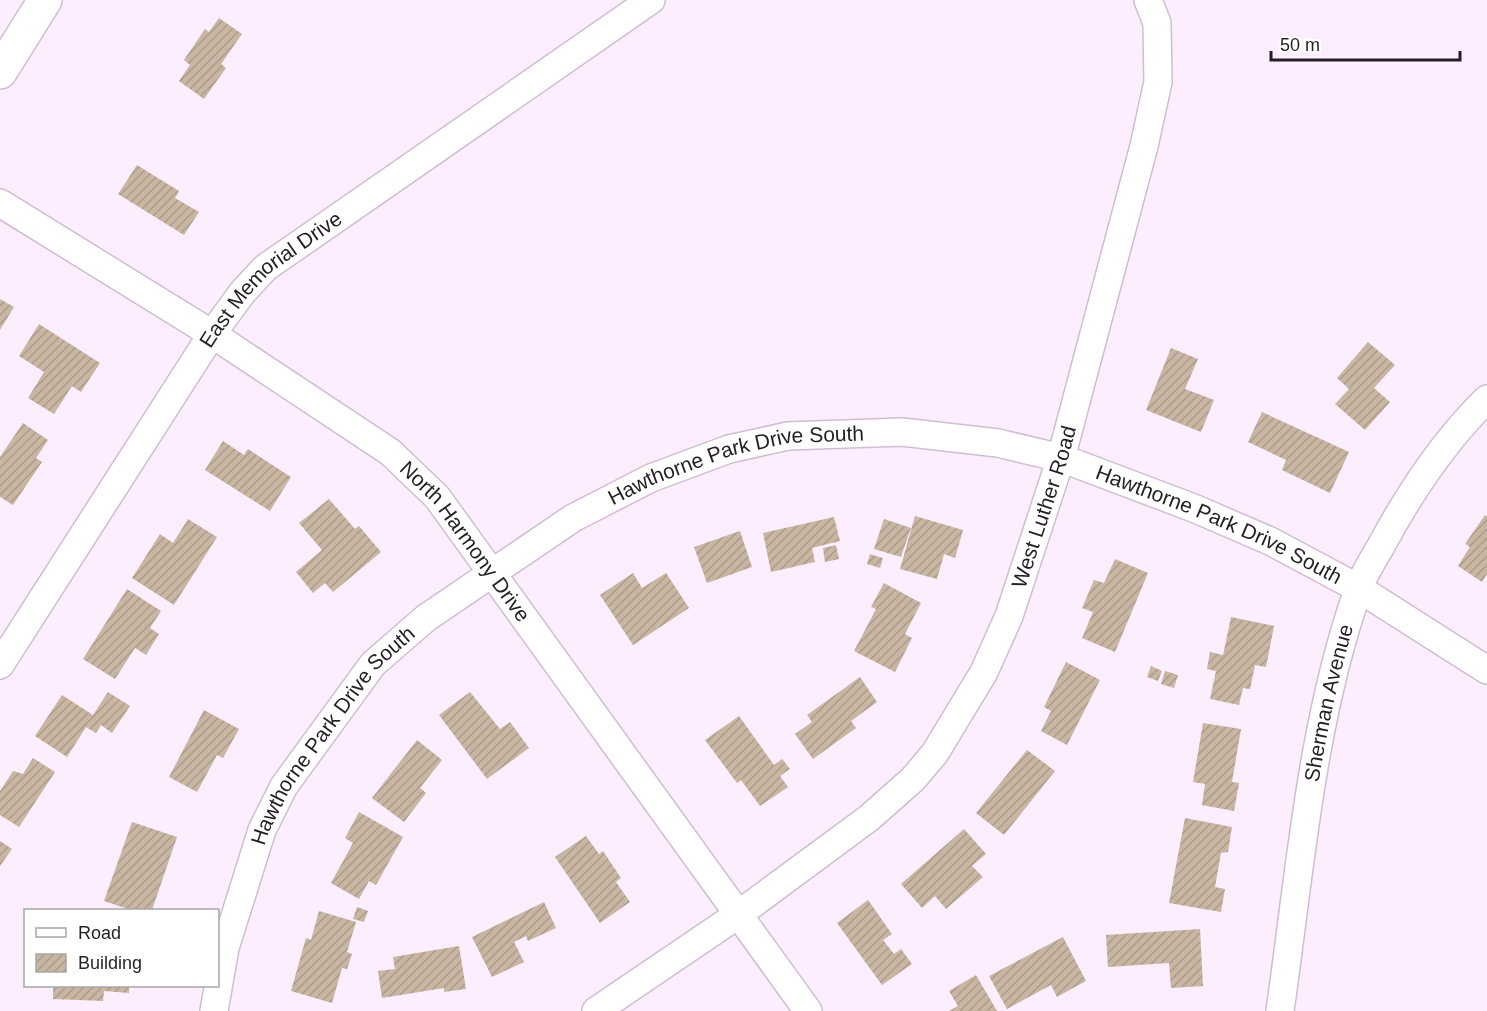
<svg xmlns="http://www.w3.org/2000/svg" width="1487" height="1011" font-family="Helvetica,sans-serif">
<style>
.building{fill:url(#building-hatch)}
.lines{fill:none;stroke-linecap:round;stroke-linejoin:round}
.minor-casing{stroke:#cfbdd2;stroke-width:30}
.major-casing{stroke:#cfbdd2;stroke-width:36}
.minor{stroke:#fff;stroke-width:27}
.major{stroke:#fff;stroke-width:33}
.labels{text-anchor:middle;stroke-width:4.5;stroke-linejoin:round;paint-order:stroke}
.street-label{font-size:21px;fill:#251e26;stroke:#fff}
</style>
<defs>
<pattern id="building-hatch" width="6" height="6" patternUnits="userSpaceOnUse" patternTransform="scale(1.5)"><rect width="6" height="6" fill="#c8b6a2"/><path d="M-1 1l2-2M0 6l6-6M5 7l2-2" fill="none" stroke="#ac9c8b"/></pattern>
</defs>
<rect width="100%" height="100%" fill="#fcedff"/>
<!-- building -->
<g class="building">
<path d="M219,18L242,34L221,64L226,68L204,99L179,81L190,65L184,60L205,29L209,32Z"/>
<path d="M137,165L179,191L175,198L199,212L184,235L118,194Z"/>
<path d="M0,299L14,307L0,330Z"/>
<path d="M39,324L100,363L81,392L72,386L54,414L28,398L44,372L19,356Z"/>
<path d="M1368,342L1395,365L1374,388L1390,402L1365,430L1335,404L1349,389L1337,378Z"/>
<path d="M1171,348L1198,359L1185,389L1214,400L1201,432L1146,410Z"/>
<path d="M1262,412L1349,452L1330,493L1282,470L1286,460L1248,442Z"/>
<path d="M23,423L48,440L36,458L42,462L13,505L0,497V457Z"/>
<path d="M223,441L244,455L248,449L291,477L270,511L205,470Z"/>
<path d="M329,499L355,529L359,526L381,552L333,592L325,583L313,593L296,572L322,550L299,523Z"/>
<path d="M1485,515L1487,517V574L1482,582L1458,566L1470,547L1465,544Z"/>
<path d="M915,516L963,530L955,558L944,554L937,579L900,569Z"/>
<path d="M834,517L840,541L812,548L815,562L771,572L763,533Z"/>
<path d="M188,519L217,537L174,605L132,578L160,534L173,543Z"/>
<path d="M884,519L911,528L901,557L874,549Z"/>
<path d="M740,531L752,567L707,583L694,547Z"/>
<path d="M836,545L839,559L825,562L823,548Z"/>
<path d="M870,554L883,558L880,568L867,564Z"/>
<path d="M1115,559L1148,573L1115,652L1082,638L1093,612L1082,608L1094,580L1104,583Z"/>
<path d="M633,573L642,588L666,573L689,608L633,645L600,595Z"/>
<path d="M884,583L921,603L905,634L912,638L895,672L854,651L876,609L871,607Z"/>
<path d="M127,589L161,611L150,628L159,634L146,655L135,648L115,679L83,659Z"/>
<path d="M1231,617L1274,626L1266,667L1255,665L1250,689L1243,688L1239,705L1210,699L1216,671L1207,669L1210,652L1223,655Z"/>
<path d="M1066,662L1100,680L1067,745L1041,731L1051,711L1044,707Z"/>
<path d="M1151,666L1162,671L1158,681L1147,677Z"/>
<path d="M1165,671L1178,675L1174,688L1161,684Z"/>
<path d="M860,677L877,702L851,721L856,728L813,759L795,734L812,722L807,715Z"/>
<path d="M108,692L130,706L112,733L101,725L96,733L86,727L67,757L35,736L62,695L93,715Z"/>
<path d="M470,692L500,729L510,722L529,748L487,779L439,715Z"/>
<path d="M204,710L239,729L223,758L217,755L197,792L169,777Z"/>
<path d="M739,716L774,765L782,759L790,769L780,776L788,787L760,806L741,780L737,783L705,740Z"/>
<path d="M1203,723L1241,729L1232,782L1239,783L1234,811L1202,805L1205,784L1193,782Z"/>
<path d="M417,740L442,760L420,788L426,793L404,822L372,798Z"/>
<path d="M1027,750L1055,771L1004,835L976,813Z"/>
<path d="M33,758L55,772L19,827L0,815V791L13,771L23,774Z"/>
<path d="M359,812L403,837L376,885L369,881L359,899L331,883L353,843L345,838Z"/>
<path d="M1185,818L1232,827L1228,852L1221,853L1215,887L1225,889L1221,912L1169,903Z"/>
<path d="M132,822L177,837L152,910H131L104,901Z"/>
<path d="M964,829L986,854L972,866L983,877L946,909L935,896L922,908L901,884Z"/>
<path d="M586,836L599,854L603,851L621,878L616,882L630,902L600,923L555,857Z"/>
<path d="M0,841L12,849L0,866Z"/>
<path d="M868,900L892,934L883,940L894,954L901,949L912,964L882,985L837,923Z"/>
<path d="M544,902L556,928L528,941L526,936L514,942L524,962L492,977L472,937Z"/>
<path d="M357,907L368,911L364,922L353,919Z"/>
<path d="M319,911L356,922L347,952L352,954L347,969L342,968L332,1003L291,991L306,938L311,940Z"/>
<path d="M1200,929L1203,986L1171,988L1169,963L1108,967L1106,935Z"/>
<path d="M1063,937L1086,981L1057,997L1051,985L1007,1009L989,976Z"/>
<path d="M459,946L466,989L444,992V988L382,998L378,971L395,969L393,957Z"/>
<path d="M976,975L997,1011H949L958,1006L949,991Z"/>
<path d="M53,986H129V993L104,991L103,1001L53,999Z"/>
</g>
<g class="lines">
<defs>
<g id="minor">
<path id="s1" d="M0,203L212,334L390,452L437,497L808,1011"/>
<path id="s2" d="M0,665L212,334L242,293L265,268L651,0"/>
<path id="s3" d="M214,1011L225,948L262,830L284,786L373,664L426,618L573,518L651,478L729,449L788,436L902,432L998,443L1061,458L1196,509L1270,541L1358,588L1487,670"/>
<path id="s4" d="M596,1011L739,914L869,818L913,779L935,753L984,672L1009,616L1061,458L1144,146L1158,82L1157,23L1148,0"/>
<path id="s5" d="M1280,1011C1300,871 1311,724 1358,590C1363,575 1373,560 1381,546C1410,492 1443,442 1487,399"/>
</g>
<path id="major" d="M0,72L45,0"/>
</defs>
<!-- minor casing -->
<use href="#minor" class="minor-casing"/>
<!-- major casing -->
<use href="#major" class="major-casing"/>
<!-- minor -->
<use href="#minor" class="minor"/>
<!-- major -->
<use href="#major" class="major"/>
</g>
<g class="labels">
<!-- street labels -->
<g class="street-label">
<text dy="7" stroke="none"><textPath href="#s2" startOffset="474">East Memorial Drive</textPath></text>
<text dy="7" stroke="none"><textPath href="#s3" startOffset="810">Hawthorne Park Drive South</textPath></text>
<text dy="7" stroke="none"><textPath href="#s4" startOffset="698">West Luther Road</textPath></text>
<text dy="7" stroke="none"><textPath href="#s3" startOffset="1314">Hawthorne Park Drive South</textPath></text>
<text dy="7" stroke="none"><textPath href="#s1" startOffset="580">North Harmony Drive</textPath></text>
<text dy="7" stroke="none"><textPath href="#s5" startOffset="312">Sherman Avenue</textPath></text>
<text dy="7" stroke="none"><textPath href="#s3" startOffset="306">Hawthorne Park Drive South</textPath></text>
</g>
</g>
<!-- legend -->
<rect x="24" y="909" width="195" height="78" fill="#ffffff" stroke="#a8a5a8" stroke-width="1.5"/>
<rect x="36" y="928" width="30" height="9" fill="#ffffff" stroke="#a8a5a8" stroke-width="1.5"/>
<text x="78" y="939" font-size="18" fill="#251e26">Road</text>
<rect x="36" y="954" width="30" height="18" fill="url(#building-hatch)" stroke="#a8a5a8" stroke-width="1.5"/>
<text x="78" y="969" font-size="18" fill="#251e26">Building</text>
<!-- scale -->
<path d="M1271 51v9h189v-9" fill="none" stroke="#251e26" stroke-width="3"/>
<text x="1280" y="51" font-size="18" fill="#251e26" stroke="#ffffff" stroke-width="4.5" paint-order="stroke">50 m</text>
</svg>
